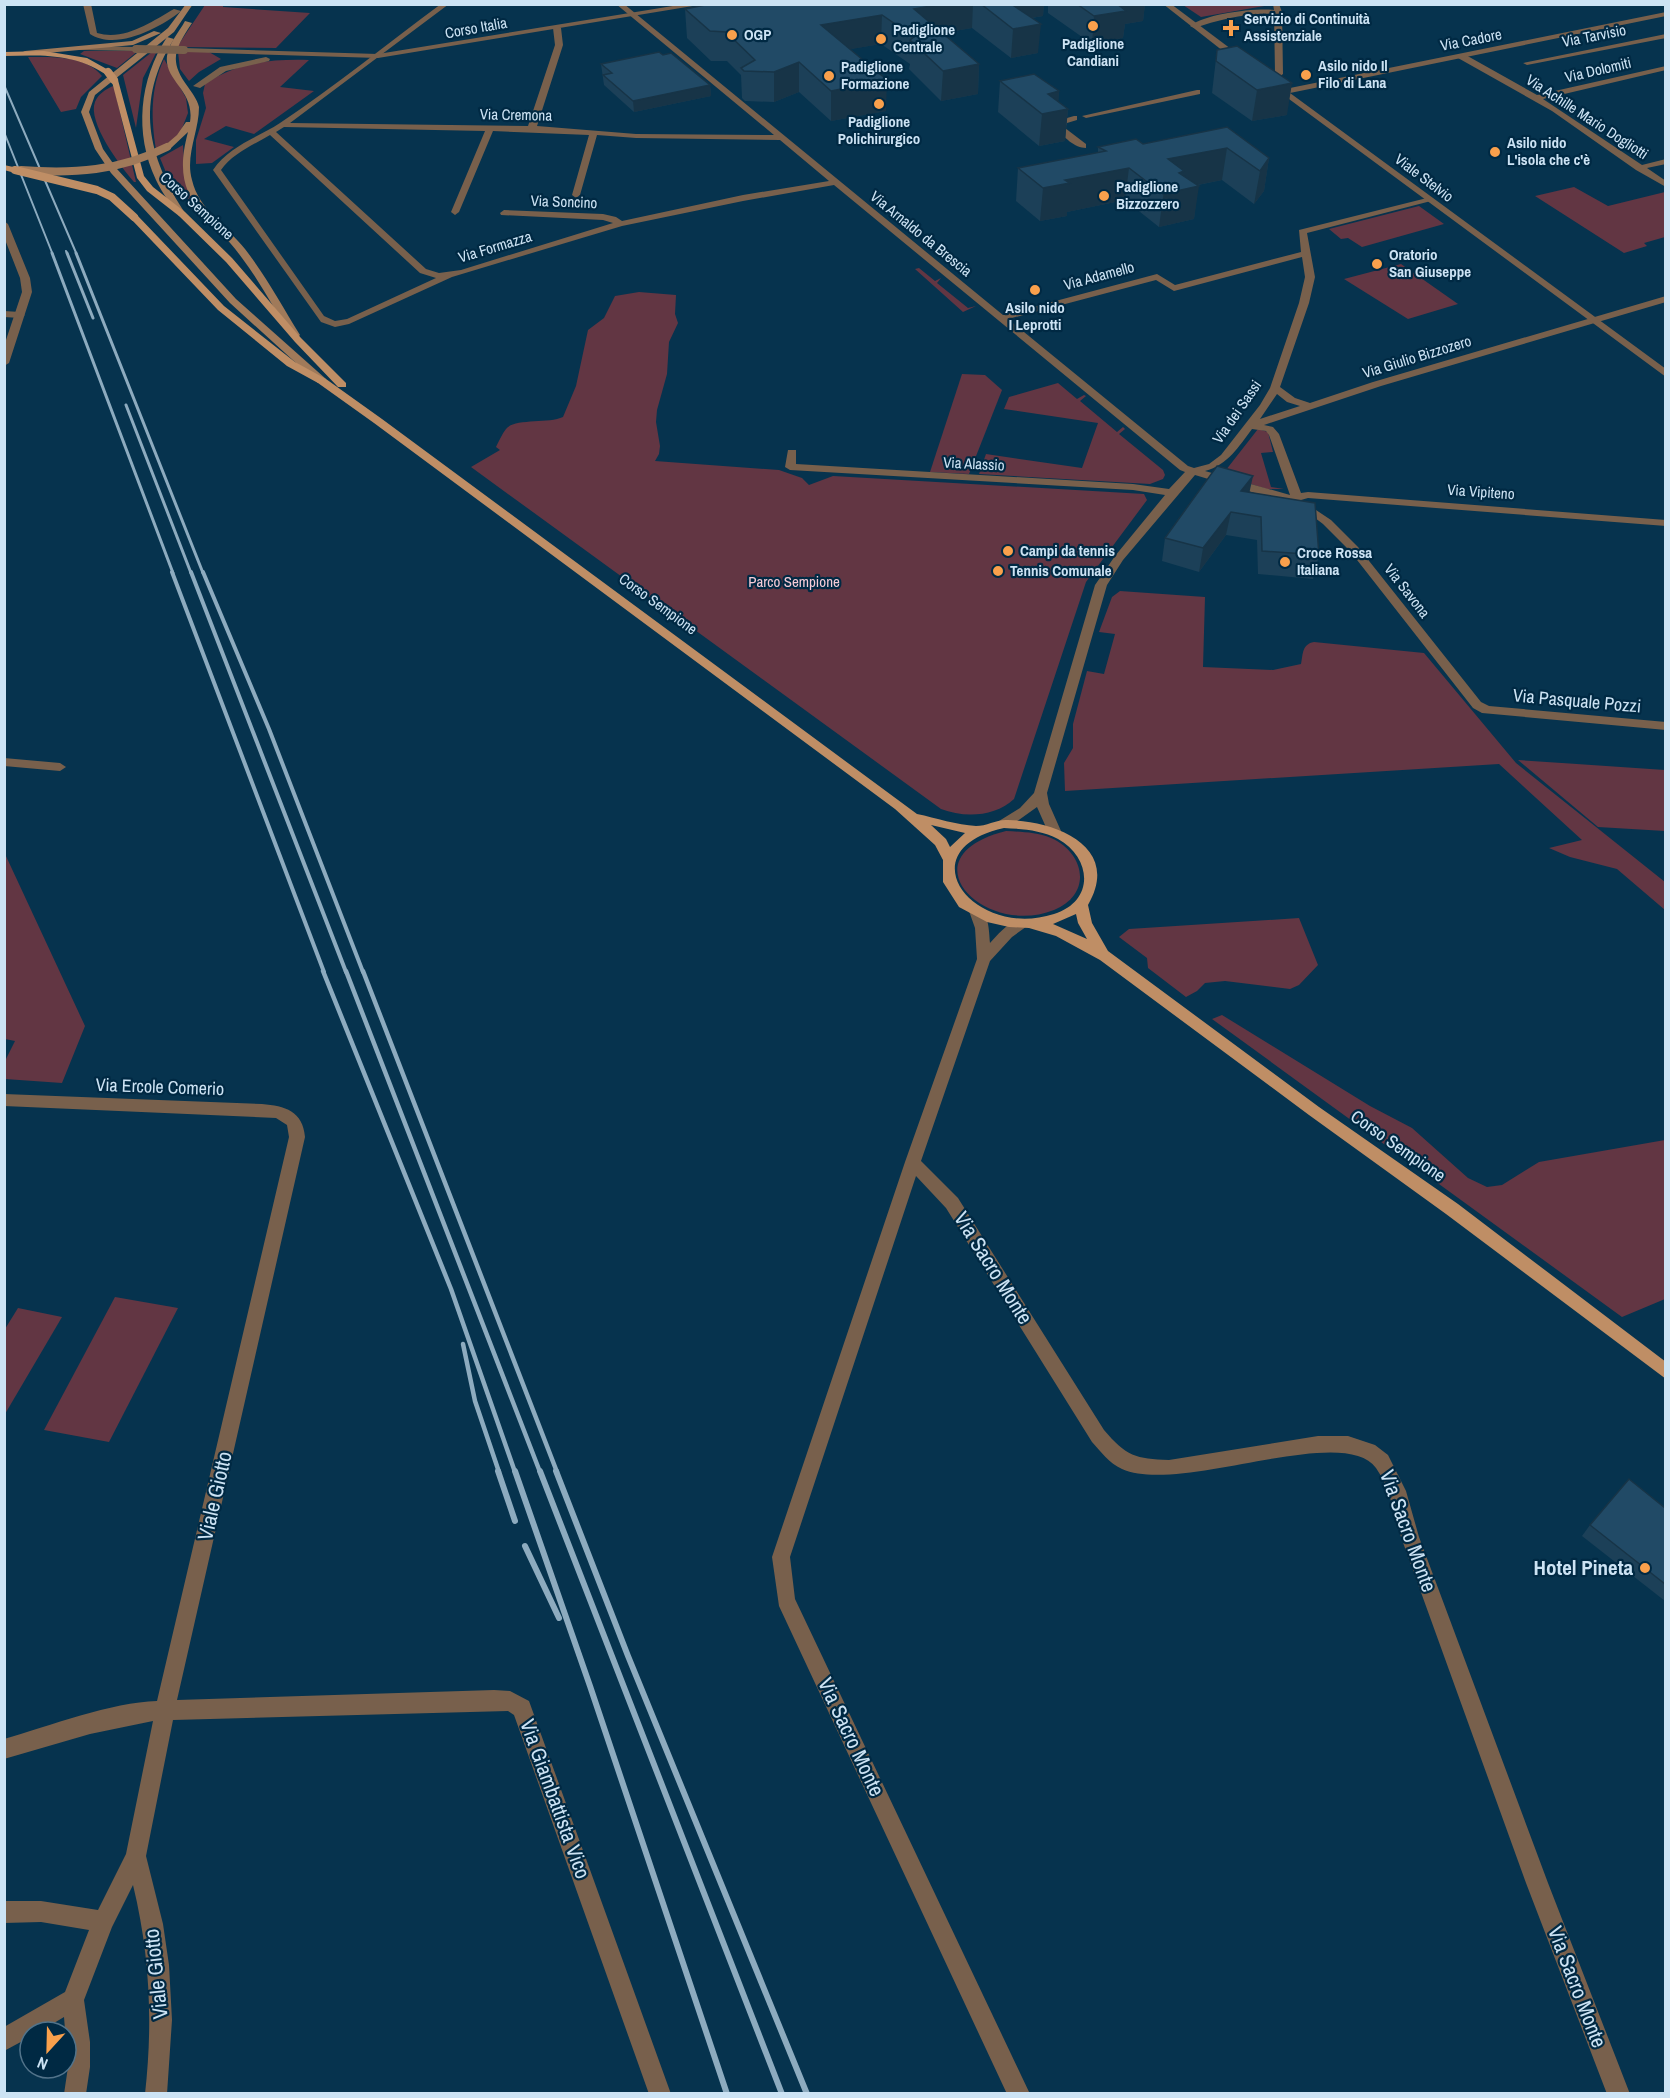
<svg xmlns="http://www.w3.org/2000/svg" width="1670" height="2098" font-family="'Archivo Narrow',sans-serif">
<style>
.green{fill:#623643}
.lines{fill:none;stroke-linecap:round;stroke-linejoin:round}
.pedestrian{fill:#78604c;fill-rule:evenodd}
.minor{fill:#78604c;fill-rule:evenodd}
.tertiary{fill:#78604c;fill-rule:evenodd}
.secondary{fill:#a07a5a;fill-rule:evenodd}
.primary{fill:#bf8e65;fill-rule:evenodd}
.rail-far4{stroke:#8dabbf;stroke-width:2}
.rail-far3{stroke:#8dabbf;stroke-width:3}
.rail-far2{stroke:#8dabbf;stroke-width:4}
.rail-far1{stroke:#8dabbf;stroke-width:4.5}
.rail{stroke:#8dabbf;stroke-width:6}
.tertiary-bridge{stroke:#78604c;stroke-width:8}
.secondary-bridge{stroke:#a07a5a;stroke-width:8}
.primary-bridge{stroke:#bf8e65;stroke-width:8}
.wall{fill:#1c4058}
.shaded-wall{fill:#173447}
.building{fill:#214a66;stroke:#173447;stroke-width:1.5}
.poi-dot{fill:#f9a04c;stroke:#002943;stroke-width:2}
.labels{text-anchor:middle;stroke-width:4.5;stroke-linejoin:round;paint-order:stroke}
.far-poi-label{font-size:15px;font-weight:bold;fill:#cce3f4;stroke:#002943;text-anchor:start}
.far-street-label{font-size:15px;fill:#cce3f4;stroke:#002943}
.far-park-label{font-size:15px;fill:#f6cbd6;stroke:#002943}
.street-label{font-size:18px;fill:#cce3f4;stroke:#002943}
.near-street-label{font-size:21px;fill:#cce3f4;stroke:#002943}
.near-poi-label{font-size:21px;font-weight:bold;fill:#cce3f4;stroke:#002943;text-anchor:end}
</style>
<rect width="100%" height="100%" fill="#06334e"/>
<!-- green -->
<g class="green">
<path d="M205,5H223V7L310,13L276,48L177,47Z"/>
<path d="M1270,5L1201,17L1183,5L1270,4Z"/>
<path d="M84,51H138L117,68L80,54Z"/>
<path d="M152,52L156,53L143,78L136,128L123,75Z"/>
<path d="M178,52H209L221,59L199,72L189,81L180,69Z"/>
<path d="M28,57C51,57 86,55 102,76L81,97L76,109L61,112Z"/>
<path d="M164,59L186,98L188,113L181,131L173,140L156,150C151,119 150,89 164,59Z"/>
<path d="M309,60L280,87L314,91L254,134L226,126L204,139L234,147L212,163L196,164V140L206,108L203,93L205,84C237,62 271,59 309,60Z"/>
<path d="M113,86L115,91L136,182H134C121,167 87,122 95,102C98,94 106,89 113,86Z"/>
<path d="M183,145L184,159L196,203L205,216L170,182L160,158Z"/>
<path d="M1574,187L1608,206L1665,192V237L1644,243L1647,246L1624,253L1535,196Z"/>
<path d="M1419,206L1444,224L1362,247L1348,238L1341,239L1329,229Z"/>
<path d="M1401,264L1458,304L1408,319L1344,279Z"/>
<path d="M919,268L935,281L941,278L937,283L968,308L976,306L963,312L915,269Z"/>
<path d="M639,292L676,295L675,314L678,323L669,342L667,374L657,410L656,422L660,446L659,454L655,461L779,470L802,478L809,485L833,476L1144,494L1147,500L1086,582L1014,799C995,817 964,818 941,809L471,467L500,450L496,447C499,441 502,434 506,429C514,418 548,424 563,417L576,386L588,330L604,318L615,296Z"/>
<path d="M962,374L985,375L1002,390L969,474L930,472Z"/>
<path d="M1058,383L1077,399L1084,395L1086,396L1080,401L1117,432L1123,427L1125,429L1119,434L1163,470L1165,475L1163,479L1150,484L979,474L986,454L1082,468L1098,423L1004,409L1009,397Z"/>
<path d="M1258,429L1268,432L1273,452L1261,453L1271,487L1284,489H1267L1222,475Z"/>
<path d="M1120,591L1205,597L1203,667L1273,670L1301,664C1303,654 1302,644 1314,642L1424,653L1516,763L1665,882V910L1617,869L1570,857L1549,848L1582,840L1499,764L1065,791L1064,763L1073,748V724L1087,671L1104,674L1115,634L1099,632L1112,597Z"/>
<path d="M1518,760L1665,770V831L1598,827Z"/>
<path d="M1006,831C1021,832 1036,832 1051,838C1085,853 1093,894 1054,910C985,938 903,857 1006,831Z"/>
<path d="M5,854L85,1026L62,1083L5,1079V1061L15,1041L5,1039Z"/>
<path d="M1299,918L1318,965L1299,985L1290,989L1225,981L1205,983L1197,991L1186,997L1148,968L1147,958L1119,937L1129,929Z"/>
<path d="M1222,1015L1370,1106L1412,1128L1468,1178L1487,1187L1502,1185L1539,1162L1665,1140V1299L1622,1317L1212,1019Z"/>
<path d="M115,1297L178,1308L109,1442L44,1430Z"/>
<path d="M18,1308L62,1317L5,1414V1329Z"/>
</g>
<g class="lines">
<!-- pedestrian -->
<g class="pedestrian">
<path d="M1197,90H1200V94L1086,118L1082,116Z"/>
<path d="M1074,116H1077V120L1067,123L1065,128L1086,144V148C1075,148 1063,137 1057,128L1060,120Z"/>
</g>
<!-- minor -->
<g class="minor">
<path d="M83,4H91L97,33C125,41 151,22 174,9L181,11C160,28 116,51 90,34Z"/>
<path d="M441,4H449L290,123L528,126L555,45L553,28L557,26L561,28L563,45L537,126L636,134L774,135L616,4H624L1003,315L1157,274L1175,285L1301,252L1299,230L1431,197V201L1307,233L1315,277L1309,303L1280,387L1295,398L1310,403L1373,382L1666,296V302L1381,386L1264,425L1273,427L1279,434L1301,493L1308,492L1666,520V526L1308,498L1301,500L1331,520L1358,547L1481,702L1489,706L1666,722V730L1482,713L1473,708L1350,551L1323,524L1294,502L1278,500L1195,475L1123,560L1107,585L1047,793L1049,804L1061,831L1059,834H1049L1037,807L1009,827H999L997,824L999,821L1020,808L1034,793L1095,585L1115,556L1165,495L1133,490L790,470L785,467L788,450H796V464L1133,484L1169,489L1185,472L1180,470L834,185L743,201L622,226L452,277L349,324L335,327L321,322L213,170C229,146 257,138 280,123C335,86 387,44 441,4ZM284,127L485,131L451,212L455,215L459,212L493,131L589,135L572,195L576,198L580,195L597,135L636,138L780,140L829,181L743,195L622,221L616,217L603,214L504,210L500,213L501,215L603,220L613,223L461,270L439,273L426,269L276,132ZM270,135L420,273L436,278L347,319L335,321L324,316L221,170C232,154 253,145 270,135ZM1302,257L1305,277L1299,303L1270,388L1260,405L1221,455L1209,464L1194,468L1188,466L1008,319L1156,280L1174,291ZM1277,394L1287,402L1300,406L1260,419ZM1252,429L1266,431L1269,435L1290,495L1205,471C1228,465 1239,446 1252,429Z"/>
<path d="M1273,4H1279L1282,12L1283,74L1271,83L1264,81L1275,73L1274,14C1248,12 1218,20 1194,28L1190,26C1205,14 1254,8 1274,10Z"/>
<path d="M1666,34V38L1527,65L1523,63Z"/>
<path d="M1458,54H1464L1537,95L1666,66V70L1543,99L1642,165L1666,159V164L1647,168L1666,181V187L1636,170L1552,111L1458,58Z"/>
<path d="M4,311L20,312L25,315L20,318L4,317Z"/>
<path d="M4,758L60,763L66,767L60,771L4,766Z"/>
<path d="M976,906C989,910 989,931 990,943C999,933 1013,916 1028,920L1030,924L1012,937L990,961L921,1161L958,1198L1104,1430C1126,1456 1136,1459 1169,1460L1318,1436H1348L1375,1445L1388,1455L1406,1491L1419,1537L1548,1883L1630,2094H1607L1526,1883L1401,1537C1394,1514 1390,1488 1376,1468C1343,1422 1181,1495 1122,1469C1109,1463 1101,1452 1092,1442L946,1208L916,1176L790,1557L795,1599L1030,2094H1007L779,1606L772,1557L905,1162L977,959L975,928L969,911Z"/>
<path d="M4,1094L262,1104C285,1106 303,1111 305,1137L177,1700L494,1690L510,1691L529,1701L671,2094H649L514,1715L508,1711L173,1720L146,1856L163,1924L169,1965L172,2020L167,2094H145C153,2023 150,1955 133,1885L112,1927L84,2000L90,2042V2067L86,2094H64L68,2067L64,2017L39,2032H30V2037L4,2051V2027L65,1992L89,1930L41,1922L4,1923V1901H41L98,1910L126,1854L153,1721L90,1734L4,1759V1739C49,1726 112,1702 157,1701L289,1137L287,1125L276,1118L4,1106Z"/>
</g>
<!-- tertiary -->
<g class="tertiary">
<path d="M685,4H705L378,58L184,52L180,50L184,48L378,54Z"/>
<path d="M1163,4H1171L1243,58V62H1237Z"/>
<path d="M1666,12V16L1290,93L1666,369V377L1270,85L1277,83L1285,89Z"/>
<path d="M79,46L136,47L140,49L136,51L82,50H79Z"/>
<path d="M266,57L270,59L269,61L226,71L200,88L193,86L220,67Z"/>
<path d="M4,221L8,224L30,278L32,292L9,363L4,366V346L22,292L20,278L4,237Z"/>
</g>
<!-- secondary -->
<g class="secondary">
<path d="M186,4H193L174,32L95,95L89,112L103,149L117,169L236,299L326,379V383H318L230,303L111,173L95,149L81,112L89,92L168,28Z"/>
<path d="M185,21L192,23C175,49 168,60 188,87C192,93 197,99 199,107C199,132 185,155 192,180C199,210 227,226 245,249C266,276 282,306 300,335L298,337H292C275,311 261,283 242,258C207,209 169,203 188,132L170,149L163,147L177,135L186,122H190C195,90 164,81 167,56C169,43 179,32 185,21Z"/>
<path d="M154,31L161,33L133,45L25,55L21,53L25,51L132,41Z"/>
<path d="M167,37L174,39C135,100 147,157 186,214L182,217L179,216C171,204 162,193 156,180C134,133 139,80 167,37Z"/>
</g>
<!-- primary -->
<g class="primary">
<path d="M44,51L87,58L112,72L105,74C74,53 40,55 4,56V52Z"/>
<path d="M111,78L118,80L144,176L153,187L185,212L232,258L301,338L346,383V387H338L295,342L226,262L179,216L147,191L137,178Z"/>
<path d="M4,165L18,168L19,170L15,173L4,170Z"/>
<path d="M131,215H137L224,306L295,362L326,379L382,419L917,814C936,818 957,825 976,826C987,826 997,819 1008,820C1055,821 1122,846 1088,905L1092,923L1108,951L1319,1107L1458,1204L1666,1362V1379L1446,1214L1309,1115L1100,960L1056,936L1029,928L1009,927L987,922L959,907L943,882V860L935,845L895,809L374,423L318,383L287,366L218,310L131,219ZM931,825L965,833L950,847L946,839ZM1004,828C1023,829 1041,830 1058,839C1092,858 1095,901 1054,914C973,940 905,850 1004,828ZM1076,914L1078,923L1087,939L1053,924Z"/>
</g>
<!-- rail-far4 -->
<g class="rail-far4">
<path d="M4,85L77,255"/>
<path d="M4,132L53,255"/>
<path d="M66,251L68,255"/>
</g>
<!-- rail-far3 -->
<g class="rail-far3">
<path d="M52,253L173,573"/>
<path d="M67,253L93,318"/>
<path d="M76,253L203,573"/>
<path d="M126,405L191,573"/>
</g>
<!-- rail-far2 -->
<g class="rail-far2">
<path d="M172,572L324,972"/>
<path d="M191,572L346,972"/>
<path d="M203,572L269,729L363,972"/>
</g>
<!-- rail-far1 -->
<g class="rail-far1">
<path d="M323,971L451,1289L515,1472"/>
<path d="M346,971L540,1472"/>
<path d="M363,971L557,1472"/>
<path d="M463,1344L475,1401L499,1472"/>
</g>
<!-- rail -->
<g class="rail">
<path d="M498,1471L515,1521"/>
<path d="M515,1471L590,1686L727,2094"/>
<path d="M540,1471L782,2094"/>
<path d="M556,1471L628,1656L807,2094"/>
<path d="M525,1546L559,1618"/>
</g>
<!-- tertiary-bridge -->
<path class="tertiary-bridge" d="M136,49L184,50"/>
<!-- secondary-bridge -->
<path class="secondary-bridge" d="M21,170C73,174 120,171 167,147"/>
<!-- primary-bridge -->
<g class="primary-bridge">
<path d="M108,72L114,80"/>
<path d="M15,170L97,190L112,197L134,217"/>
</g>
</g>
<!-- wall -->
<g class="wall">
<path d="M696,4H1044L1043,16L1032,18L1038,53L1011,58L972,28L942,33L979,64L978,94L941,101L909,69L910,64L881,44L850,49L886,111L831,121L799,92L774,102L745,101L742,98L741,75L727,61H711L687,38L685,9L697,7Z"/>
<path d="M1048,4H1145L1143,21L1125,24L1123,38L1092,44L1048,13Z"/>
<path d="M1217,50L1287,115L1252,121L1212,93Z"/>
<path d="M601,64L710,85L711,96L634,112L604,85Z"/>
<path d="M1000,81L1059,91L1058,102L1068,109L1065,141L1039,146L998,112Z"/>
<path d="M1227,127L1269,158L1264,191L1254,204L1222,180L1198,185L1194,219L1159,227L1125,200L1067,212V216L1040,221L1016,201L1018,168L1098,153V147L1143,144Z"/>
<path d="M1249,493L1319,555L1313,579L1258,574L1257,540L1226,535L1199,572L1162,561L1165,538Z"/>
<path d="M1665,1508V1601L1582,1536L1590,1525Z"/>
</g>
<!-- shaded-wall -->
<g class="shaded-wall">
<path d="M942,4H973L972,28L914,38V9Z"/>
<path d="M997,4H1044L1043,16L1005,22Z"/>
<path d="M1110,4H1145L1143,21L1125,24L1123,38L1092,44L1094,16Z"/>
<path d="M882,15L881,44L822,54L821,25Z"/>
<path d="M1041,24L1038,53L1011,58L1013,29Z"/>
<path d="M799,62V92L774,102V72Z"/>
<path d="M979,64L978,94L941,101L943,71Z"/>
<path d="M887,80L886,111L831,121V91Z"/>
<path d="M1292,83L1287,115L1252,121L1257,90Z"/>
<path d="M710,85L711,96L634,112L633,101Z"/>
<path d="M1059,91L1058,111L1068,109L1065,141L1039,146L1042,114L1048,94Z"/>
<path d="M1227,148L1222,180L1182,188L1199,186L1194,219L1159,227L1168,159Z"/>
<path d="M1269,158L1264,191L1254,204L1260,171Z"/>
<path d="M1129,168L1125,200L1067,212V216L1040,221L1043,188L1065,180Z"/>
<path d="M1253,476L1248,499L1241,491Z"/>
<path d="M1231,512L1226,535L1199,572L1203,548Z"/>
</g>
<!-- building -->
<g class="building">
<path d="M710,4H942L914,9L979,64L943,71L910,40L914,37L882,15L821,25L887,80L831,91L799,62L774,72L744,71L741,68L755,60L726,32L710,31L685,9Z"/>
<path d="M981,4H1011L1041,24L1013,29Z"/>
<path d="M1077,4H1117L1126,11L1094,16Z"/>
<path d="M1237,46L1292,83L1257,90L1216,61L1217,50Z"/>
<path d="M659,52L663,55L671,53L710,85L633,101L603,75L612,73L601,64Z"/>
<path d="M1034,74L1059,91L1048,94L1068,109L1042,114L1000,81Z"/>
<path d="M1227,127L1269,158L1260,171L1227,148L1168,159L1184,171L1179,173L1199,186L1163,194L1129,168L1065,180L1070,183L1043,188L1018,168L1106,151L1098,147L1136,139L1143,144Z"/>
<path d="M1217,466L1253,476L1241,491L1315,503L1319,555L1262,551L1261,517L1231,512L1203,548L1165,538Z"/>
<path d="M1629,1479L1665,1508V1584L1590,1525Z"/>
</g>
<!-- markers -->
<g class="poi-dot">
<circle cx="1093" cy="26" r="6"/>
<path d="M1228 19h6v6h6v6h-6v6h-6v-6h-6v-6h6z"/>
<circle cx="732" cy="35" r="6"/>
<circle cx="881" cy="39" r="6"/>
<circle cx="1306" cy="75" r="6"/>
<circle cx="829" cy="76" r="6"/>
<circle cx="879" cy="104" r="6"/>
<circle cx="1495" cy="152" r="6"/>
<circle cx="1104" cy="196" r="6"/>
<circle cx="1377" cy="264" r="6"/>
<circle cx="1035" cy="290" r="6"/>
<circle cx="1008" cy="551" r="6"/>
<circle cx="1285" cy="562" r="6"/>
<circle cx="998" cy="571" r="6"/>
<circle cx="1645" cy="1568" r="6"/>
</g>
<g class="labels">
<!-- far-poi labels -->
<g class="far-poi-label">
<text x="1244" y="24">Servizio di Continuità<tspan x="1244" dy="17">Assistenziale</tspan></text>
<text x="893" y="35">Padiglione<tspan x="893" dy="17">Centrale</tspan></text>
<text x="744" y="40">OGP</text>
<text x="1093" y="49" text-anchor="middle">Padiglione<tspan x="1093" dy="17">Candiani</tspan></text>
<text x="1318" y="71">Asilo nido Il<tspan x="1318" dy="17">Filo di Lana</tspan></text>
<text x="841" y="72">Padiglione<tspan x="841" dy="17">Formazione</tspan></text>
<text x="879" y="127" text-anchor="middle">Padiglione<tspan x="879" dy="17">Polichirurgico</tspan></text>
<text x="1507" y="148">Asilo nido<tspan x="1507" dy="17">L'isola che c'è</tspan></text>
<text x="1116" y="192">Padiglione<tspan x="1116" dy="17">Bizzozzero</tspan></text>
<text x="1389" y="260">Oratorio<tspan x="1389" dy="17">San Giuseppe</tspan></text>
<text x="1035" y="313" text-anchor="middle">Asilo nido<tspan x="1035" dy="17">I Leprotti</tspan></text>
<text x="1020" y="556">Campi da tennis</text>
<text x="1297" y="558">Croce Rossa<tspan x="1297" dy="17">Italiana</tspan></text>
<text x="1010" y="576">Tennis Comunale</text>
</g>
<!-- far-street labels -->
<g class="far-street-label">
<text transform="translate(476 28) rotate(-10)" y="5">Corso Italia</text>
<text transform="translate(1594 36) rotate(-11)" y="5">Via Tarvisio</text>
<text transform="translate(1471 40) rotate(-11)" y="5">Via Cadore</text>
<text transform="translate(1598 70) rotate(-13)" y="5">Via Dolomiti</text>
<text transform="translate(516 115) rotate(1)" y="5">Via Cremona</text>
<text transform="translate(1587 117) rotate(33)" y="5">Via Achille Mario Dogliotti</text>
<text transform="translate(1424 178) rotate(37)" y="5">Viale Stelvio</text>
<text transform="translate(564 202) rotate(2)" y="5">Via Soncino</text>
<text transform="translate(197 206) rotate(42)" y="5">Corso Sempione</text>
<text transform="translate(921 234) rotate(39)" y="5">Via Arnaldo da Brescia</text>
<text transform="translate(495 247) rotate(-17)" y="5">Via Formazza</text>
<text transform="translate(1099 276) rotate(-15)" y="5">Via Adamello</text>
<text transform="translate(1417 357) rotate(-17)" y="5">Via Giulio Bizzozero</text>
<text transform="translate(1237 412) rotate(-55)" y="5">Via dei Sassi</text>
<text transform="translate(974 464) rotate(3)" y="5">Via Alassio</text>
<text transform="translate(1481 492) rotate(4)" y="5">Via Vipiteno</text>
<text transform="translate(1407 591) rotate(52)" y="5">Via Savona</text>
<text transform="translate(658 604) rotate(36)" y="5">Corso Sempione</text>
</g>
<!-- far-park labels -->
<g class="far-park-label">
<text x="794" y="587">Parco Sempione</text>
</g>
<!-- street labels -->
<g class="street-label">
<text transform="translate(1577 701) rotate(5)" y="6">Via Pasquale Pozzi</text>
<text transform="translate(160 1087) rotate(2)" y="6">Via Ercole Comerio</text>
<text transform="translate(1398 1146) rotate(35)" y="6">Corso Sempione</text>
</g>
<!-- near-street labels -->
<g class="near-street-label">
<text transform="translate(993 1268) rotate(58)" y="7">Via Sacro Monte</text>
<text transform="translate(215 1496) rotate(-77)" y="7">Viale Giotto</text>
<text transform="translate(1408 1531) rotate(70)" y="7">Via Sacro Monte</text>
<text transform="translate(851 1737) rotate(65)" y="7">Via Sacro Monte</text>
<text transform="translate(555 1799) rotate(70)" y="7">Via Giambattista Vico</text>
<text transform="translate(156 1974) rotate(-96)" y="7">Viale Giotto</text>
<text transform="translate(1577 1987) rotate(69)" y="7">Via Sacro Monte</text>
</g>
<!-- near-poi labels -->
<g class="near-poi-label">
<text x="1633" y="1575">Hotel Pineta</text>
</g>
</g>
<!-- border -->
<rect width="1670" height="2098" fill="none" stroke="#cce3f4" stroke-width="12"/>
<!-- north arrow -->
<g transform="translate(48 2050) rotate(202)"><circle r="28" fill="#002943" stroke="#52738a" stroke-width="1.5"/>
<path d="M0-4.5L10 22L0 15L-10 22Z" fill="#f9a04c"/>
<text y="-9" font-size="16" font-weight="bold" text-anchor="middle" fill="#cce3f4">N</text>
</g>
</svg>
